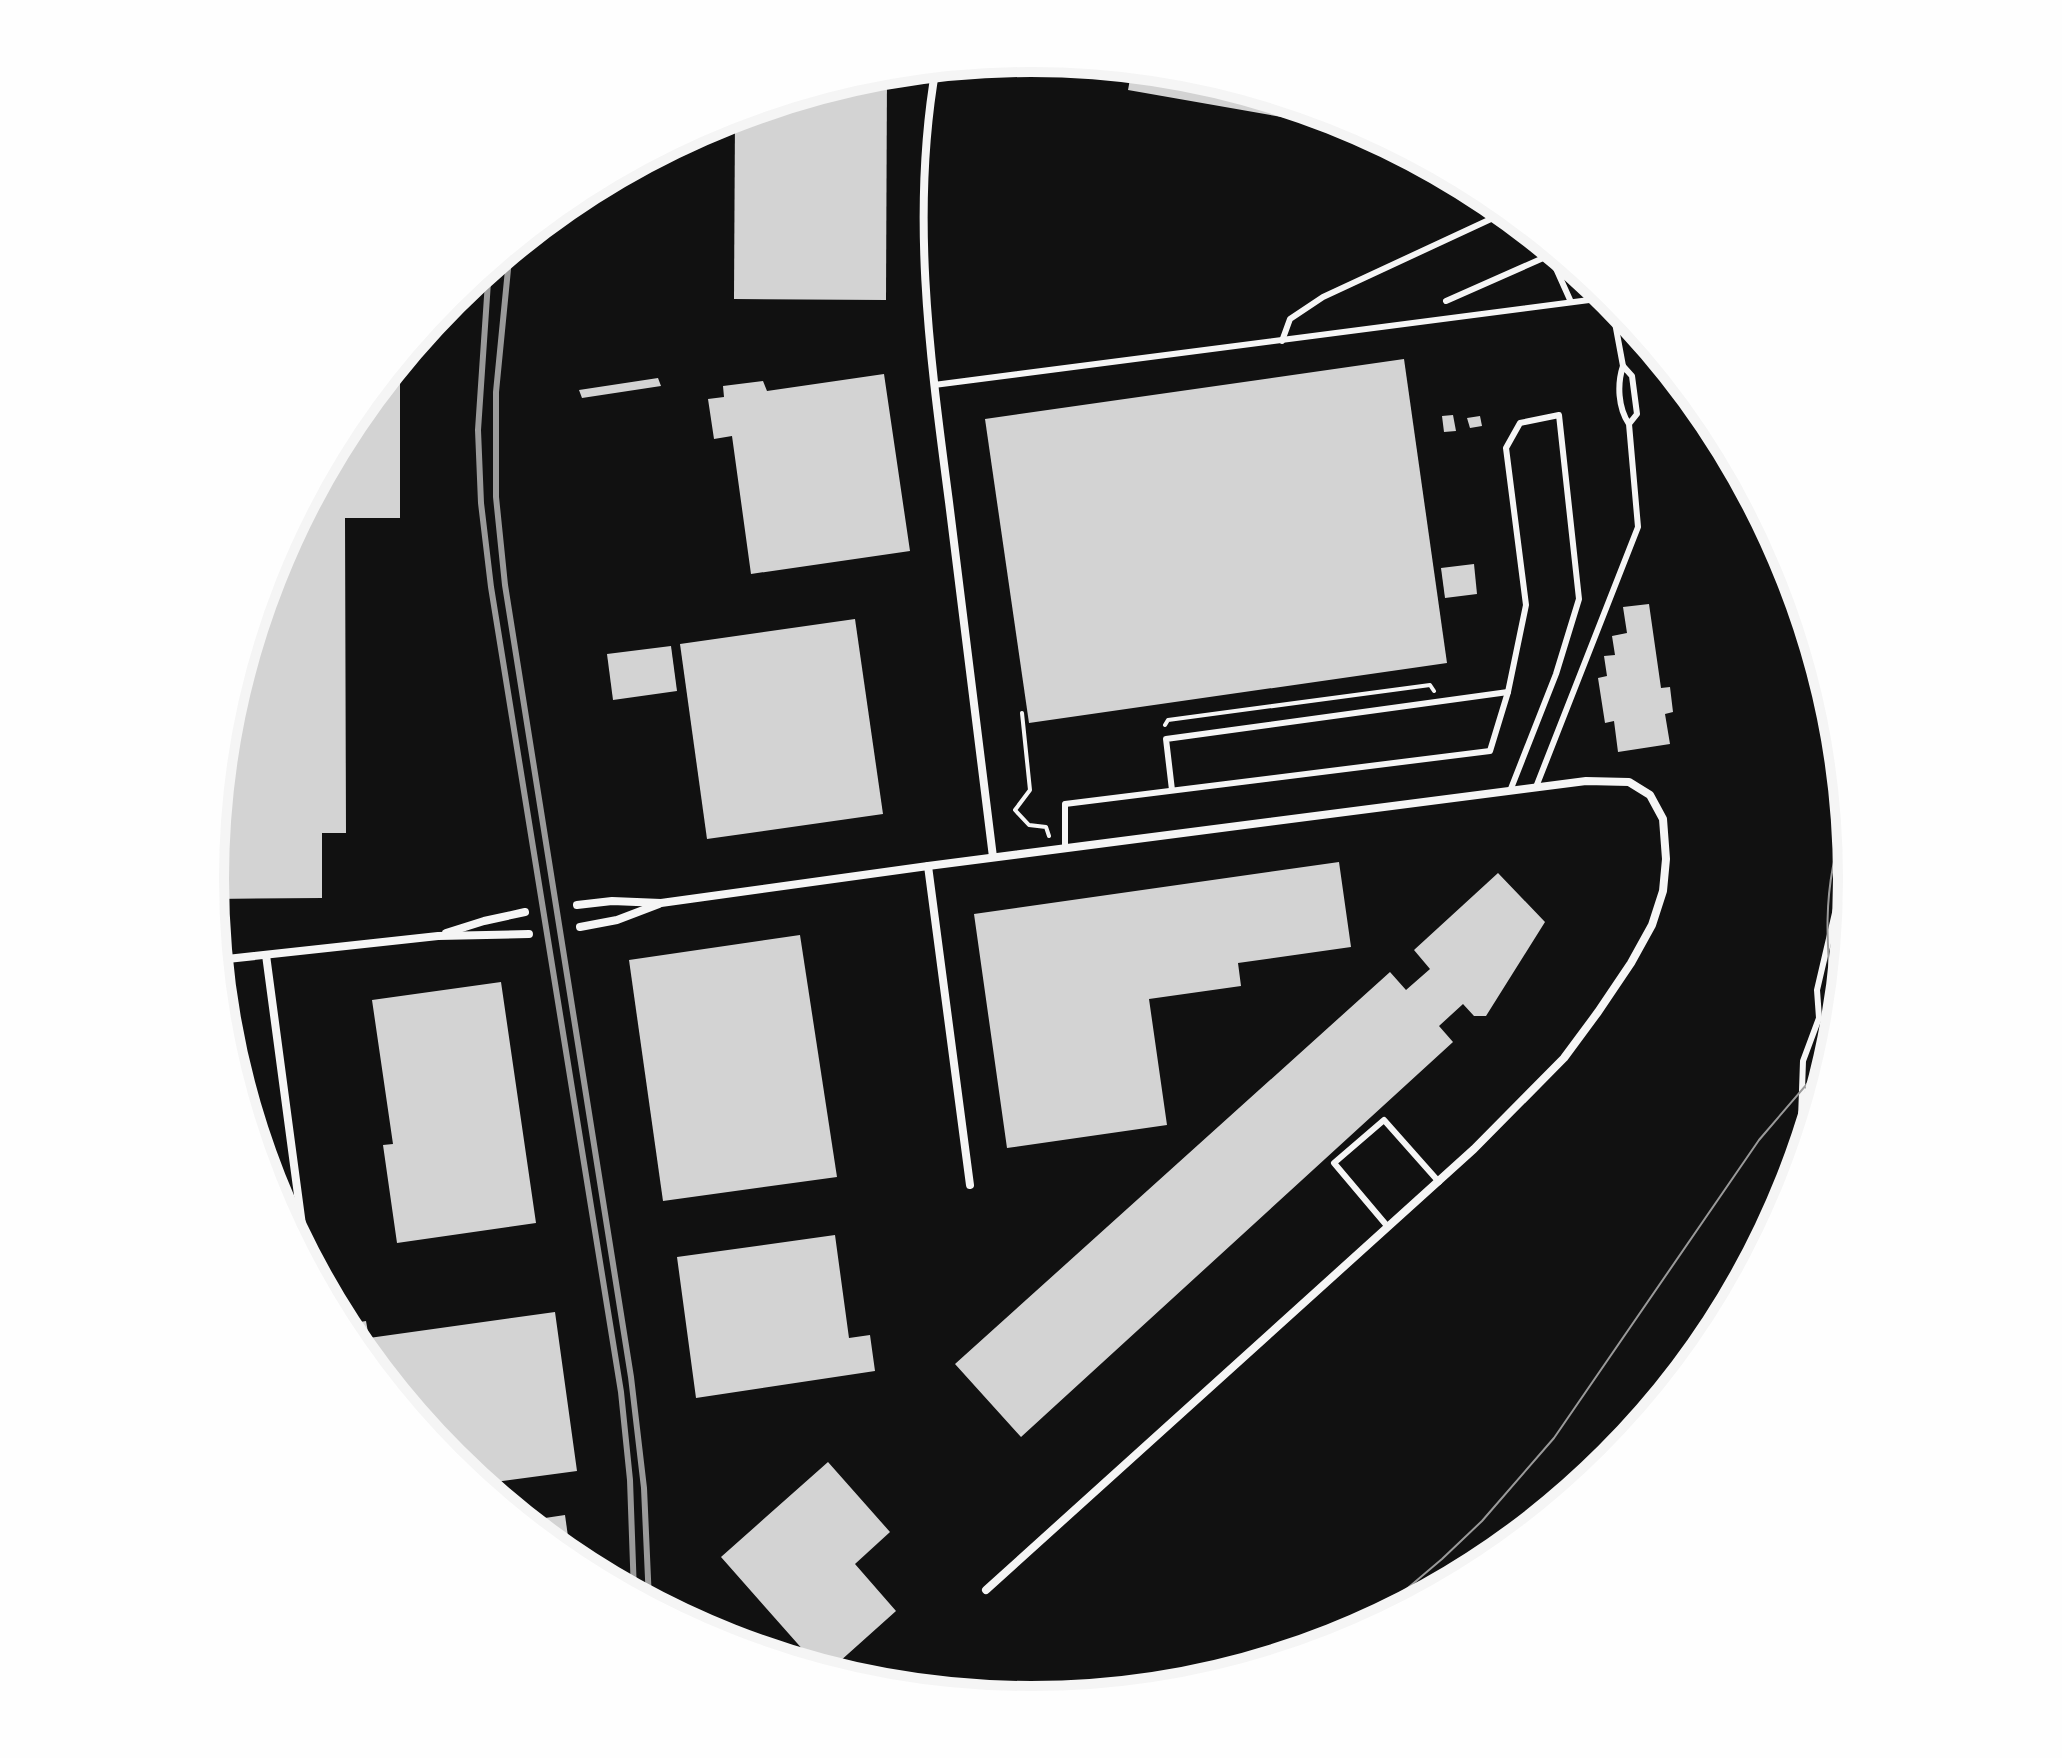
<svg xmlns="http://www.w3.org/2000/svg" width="2062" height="1758" font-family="Barlow,sans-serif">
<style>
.building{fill:#d3d3d3}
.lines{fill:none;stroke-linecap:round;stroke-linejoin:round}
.path{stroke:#f5f5f5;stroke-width:4}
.service{stroke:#f5f5f5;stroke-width:6}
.minor{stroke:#f5f5f5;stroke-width:8}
.tram{stroke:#9a9a9a;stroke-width:2}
.rail{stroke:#9a9a9a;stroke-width:6}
.rim{fill:none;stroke:#f5f5f5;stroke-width:10}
</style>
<rect width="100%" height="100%" fill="#111"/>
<!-- building -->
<g class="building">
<path d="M1132,68L1192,74L1346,121L1367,132L1128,90Z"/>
<path d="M887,72L886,300L734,299L735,115L871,74Z"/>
<path d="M1404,359L1447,663L1029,723L985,419Z"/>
<path d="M400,360V518H345L346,833H322V898L212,899L210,879L226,718L273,564L349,423Z"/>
<path d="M884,374L910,551L751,574L732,436L714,439L708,399L724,397L723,386L763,381L767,391Z"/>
<path d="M658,378L661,386L582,398L579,390Z"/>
<path d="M1453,415L1456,431L1444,432L1442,416Z"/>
<path d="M1480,416L1482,426L1470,428L1467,418Z"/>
<path d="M1474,564L1477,594L1445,598L1441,568Z"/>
<path d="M1649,604L1661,688L1670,687L1673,712L1665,714L1670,744L1618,752L1614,721L1605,723L1598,678L1607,676L1604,656L1615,655L1612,636L1627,633L1623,607Z"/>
<path d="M855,619L883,814L707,839L680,644Z"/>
<path d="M671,646L677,691L613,700L607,654Z"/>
<path d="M1339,862L1351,947L1238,963L1241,986L1149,999L1167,1125L1007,1148L974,914Z"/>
<path d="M1498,873L1545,922L1486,1016H1474L1463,1004L1439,1026L1453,1042L1021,1437L955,1364L1390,972L1406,990L1430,969L1414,950Z"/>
<path d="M800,935L837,1177L663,1201L629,960Z"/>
<path d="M501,982L536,1223L397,1243L383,1145L393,1144L372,1000Z"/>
<path d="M223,1008H225L230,1054L226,1039Z"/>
<path d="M835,1235L849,1338L870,1335L875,1371L696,1398L677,1257Z"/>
<path d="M555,1312L577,1471L480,1484L450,1459L348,1335L343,1325L366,1321L369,1338Z"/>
<path d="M828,1462L890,1532L855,1564L896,1611L829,1671L820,1669L721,1557Z"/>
<path d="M565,1515L571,1558L525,1521Z"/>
</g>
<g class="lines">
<!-- path -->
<g class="path">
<path d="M1022,713L1030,790L1015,810L1029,825L1046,827L1049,836"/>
<path d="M1165,725L1168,720L1430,685L1434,691"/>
</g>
<!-- service -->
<g class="service">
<path d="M1545,244L1571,302"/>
<path d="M1446,301L1550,255"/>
<path d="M1282,341L1290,319L1323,297L1506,212"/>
<path d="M934,385L1597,299L1608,304L1613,312L1623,366"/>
<path d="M1536,787L1638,527L1629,424C1618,408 1617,384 1623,366L1632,376L1637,414L1629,424"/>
<path d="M1172,790L1166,739L1508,692"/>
<path d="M1065,848V804L1490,751L1508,692L1526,605L1506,448L1520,423L1559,415L1579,599L1556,674L1510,791"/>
<path d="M1796,1170L1800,1148L1803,1061L1819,1018L1817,990L1849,853"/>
<path d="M1388,1227L1334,1163L1384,1120L1439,1182"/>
</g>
<!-- minor -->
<g class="minor">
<path d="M936,67C910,213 930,357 949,502C963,621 978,739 993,857"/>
<path d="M928,866L970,1185"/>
<path d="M577,905L612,901L661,903L928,866L1586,781L1629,782L1650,795L1663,819L1666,859L1663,891L1652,925L1631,963L1598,1012L1564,1058L1474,1149L986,1590"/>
<path d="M580,927L617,920L659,904"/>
<path d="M446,933L484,921L525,912"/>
<path d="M266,955L306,1255"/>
<path d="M218,960L438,936L529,934"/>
</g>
<!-- tram -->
<g class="tram">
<path d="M1836,1041C1829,968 1817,893 1846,823"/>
<path d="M1357,1631L1442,1559L1482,1521L1554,1438L1759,1140L1831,1056"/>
</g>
<!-- rail -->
<g class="rail">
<path d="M510,249L496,392V497L505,585L631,1377L644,1488L649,1601"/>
<path d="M489,267L478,430L481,503L491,587L621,1392L630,1480L634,1593"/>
</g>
</g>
<!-- crop -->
<path d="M0 0H2062V1758H0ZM224 879a807 807 0 1 1 1614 0a807 807 0 1 1-1614 0Z" fill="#fefefe" fill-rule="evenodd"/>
<path class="rim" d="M224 879a807 807 0 1 1 1614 0a807 807 0 1 1-1614 0Z"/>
</svg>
